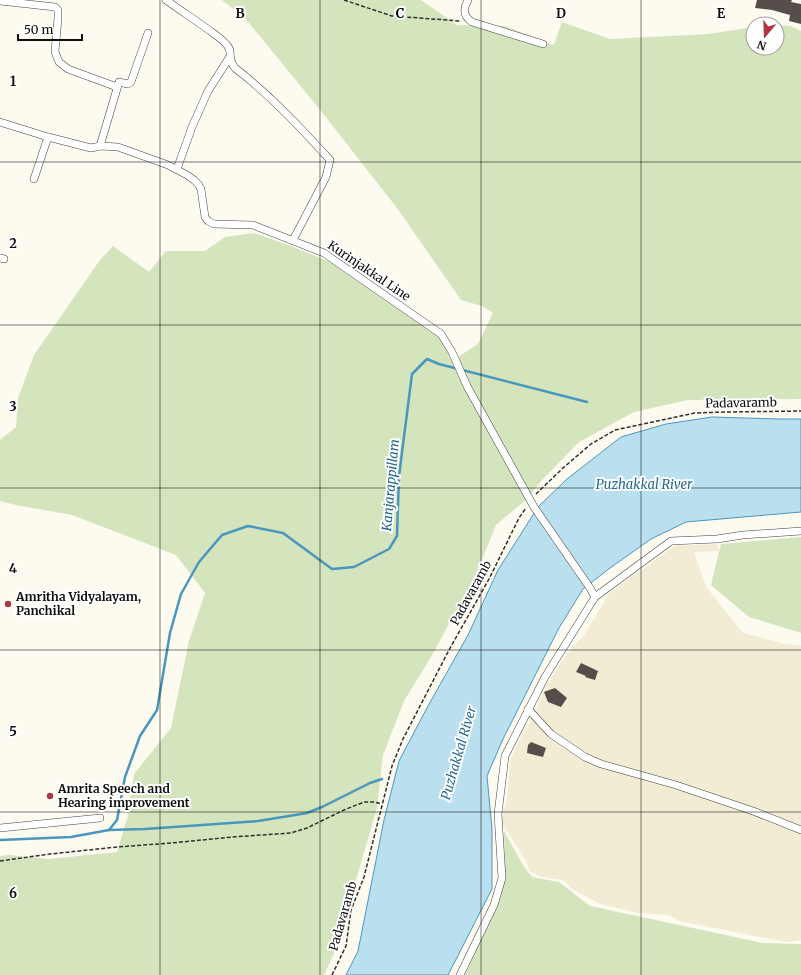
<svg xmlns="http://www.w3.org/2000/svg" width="801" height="975" font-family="Merriweather,serif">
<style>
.farmland{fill:#f1ecd3}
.green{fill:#d4e4bd}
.water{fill:#badfef;stroke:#4a97be}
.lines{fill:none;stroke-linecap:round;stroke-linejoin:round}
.stream{stroke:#4a97be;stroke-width:2.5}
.building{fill:#554e4b}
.minor-casing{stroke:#414141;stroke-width:8}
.path{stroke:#303030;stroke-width:1.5;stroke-dasharray:4 2;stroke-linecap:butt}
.minor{stroke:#fff;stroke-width:7}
.grid{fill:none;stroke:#0e0e0e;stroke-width:1;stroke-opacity:0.55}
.poi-dot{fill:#ae3543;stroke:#fff;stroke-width:1.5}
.labels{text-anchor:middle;stroke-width:4;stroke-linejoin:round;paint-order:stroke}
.street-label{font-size:12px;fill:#0e0e0e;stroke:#fff}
.poi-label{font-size:12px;font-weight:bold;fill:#0e0e0e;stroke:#fff;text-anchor:start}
.water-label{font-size:13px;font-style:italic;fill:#256991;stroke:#fff}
.grid-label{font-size:13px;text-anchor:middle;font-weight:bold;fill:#0e0e0e;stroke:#fff;stroke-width:4;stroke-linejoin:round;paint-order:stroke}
</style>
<rect width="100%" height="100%" fill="#fdfaf0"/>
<!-- farmland -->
<path class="farmland" d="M717,544L719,551L694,552L706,587L743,633L785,644L801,646V940L786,942L679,921L669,915L639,913L600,904L572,889L563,880L542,877L529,871L527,862L501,822L507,800L510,761L521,737L534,715L547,684L567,654L585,634L610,592L675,546Z"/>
<!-- green -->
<g class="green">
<path d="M222,0H421L457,25L505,26L554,45L562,22L610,39L709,34L753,27V48H777V25L790,26L801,31V399L688,400L634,412L579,442L542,480L527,499L496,525L476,574L431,657L404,701L383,755L377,808L336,949L324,975H0V856L9,855L49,859L117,852L128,815L134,774L171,728L189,641L205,593L176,555L72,515L16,505L0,501V440L16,427L18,398L34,355L100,260L113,246L149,272L166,251H205L225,237L254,233L291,246L330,262L440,337L452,361L478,344L493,313L482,306L461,300L397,208L321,111L245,18Z"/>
<path d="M801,537V633L749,617L711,585L721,544Z"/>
<path d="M504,831L524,867L532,877L559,882L590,906L763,943L801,944V975H465L501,897L505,867Z"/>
</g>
<!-- water -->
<path class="water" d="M712,417L779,419H801V512L686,522L651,539L610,568L583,589L559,628L503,739L487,776L492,829V889L448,975H346L358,951L384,820L399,761L428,706L468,635L498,570L538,507L567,479L621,437L666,424Z"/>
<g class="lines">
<!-- stream -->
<g class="stream">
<path d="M109,830L145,829L258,821L295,815L307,813L322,807L370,783L382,779"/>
<path d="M0,840L71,837L109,830L117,820L125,777L140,736L157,710L170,633L181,594L199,562L222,535L248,526L283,533L332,569L354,567L389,549L397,536L399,476L412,374L427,359L439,364L587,402"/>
</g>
</g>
<!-- building -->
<g class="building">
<path d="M757,0H792L791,2L801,4V24L789,21L790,15L772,10L755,8Z"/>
<path d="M581,663L598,671L595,680L585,677L586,676L576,672Z"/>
<path d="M555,688L567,698L561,707L548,702L544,692Z"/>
<path d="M531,742L546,748L543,757L527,753L528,745Z"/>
</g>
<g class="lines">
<defs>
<g id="minor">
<path d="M166,0C181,11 197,21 213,33C217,36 223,40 227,45C234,53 226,57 235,68C270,95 300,127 330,160L326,177L293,240"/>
<path d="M468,0C463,9 463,16 472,22L543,44"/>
<path d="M0,1L55,7L58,10V18L55,52L59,62L68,69L117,87"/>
<path d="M0,122L48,137L91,148L100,146L118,147L168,165L187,175L194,180L198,184L201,189L205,217L208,221L214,224L253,225L324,253L441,334L452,352L467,386L534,507L590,588L595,597"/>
<path d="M100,146L119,82L128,84L131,82L148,33"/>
<path d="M177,169L192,127L208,91L229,58"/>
<path d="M34,179L48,137"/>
<path d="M0,258L4,259"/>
<path d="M528,709L551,734L585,757L601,764L676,785L753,811L801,830"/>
<path d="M0,828L100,818"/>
<path d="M460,975L494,905L502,878L498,814L505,756L545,677L595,597L671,541L717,539L743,535L801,531"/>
</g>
</defs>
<!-- minor casing -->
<use href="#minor" class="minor-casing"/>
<!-- path -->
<g class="path">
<path d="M344,0L392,16L460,21"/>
<path d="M536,494L563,468L591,444L615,430L695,413L727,412L801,411"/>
<path d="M0,861L50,854L117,847L171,843L233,837L291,833L307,828L344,810L364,802H374L382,804"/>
<path d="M332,975L346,946L351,910L364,877L392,766L403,739L449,650L489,579L519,518L526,508"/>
</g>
<!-- minor -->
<use href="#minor" class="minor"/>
</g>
<!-- grid -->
<path class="grid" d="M160,0V975M320,0V975M481,0V975M641,0V975M0,162H801M0,325H801M0,488H801M0,650H801M0,812H801"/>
<!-- markers -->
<g class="poi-dot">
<circle cx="8" cy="604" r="4"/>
<circle cx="50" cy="796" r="4"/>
</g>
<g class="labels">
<!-- street labels -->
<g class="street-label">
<text transform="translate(369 271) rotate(34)" y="4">Kurinjakkal Line</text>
<text transform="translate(741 403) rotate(-1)" y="4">Padavaramb</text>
<text transform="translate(471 593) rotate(-61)" y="4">Padavaramb</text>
<text transform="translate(343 916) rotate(-74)" y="4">Padavaramb</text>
</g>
<!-- poi labels -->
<g class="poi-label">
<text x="16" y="601">Amritha Vidyalayam,<tspan x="16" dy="14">Panchikal</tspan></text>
<text x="58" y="793">Amrita Speech and<tspan x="58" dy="14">Hearing improvement</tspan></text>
</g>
<!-- water labels -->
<g class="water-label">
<text x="644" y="489">Puzhakkal River</text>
<text transform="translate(390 485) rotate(-85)" y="5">Kanjarappillam</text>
<text transform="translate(458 753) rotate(-74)" y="5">Puzhakkal River</text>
</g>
</g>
<g class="grid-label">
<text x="240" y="18">B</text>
<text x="400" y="18">C</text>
<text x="561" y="18">D</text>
<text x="721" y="18">E</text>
<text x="13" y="86">1</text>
<text x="13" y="248">2</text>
<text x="13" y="411">3</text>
<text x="13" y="573">4</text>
<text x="13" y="736">5</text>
<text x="13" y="898">6</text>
</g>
<!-- north arrow -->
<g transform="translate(765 36) rotate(199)"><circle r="19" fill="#ffffff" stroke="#9f9f9f"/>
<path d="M0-3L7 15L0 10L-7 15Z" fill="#ae3543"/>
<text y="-6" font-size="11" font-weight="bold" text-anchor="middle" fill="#0e0e0e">N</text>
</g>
<!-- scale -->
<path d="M18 34v6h64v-6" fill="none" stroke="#0e0e0e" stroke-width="2"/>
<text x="24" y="34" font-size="12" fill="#0e0e0e" stroke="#ffffff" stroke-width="3" paint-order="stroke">50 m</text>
</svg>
